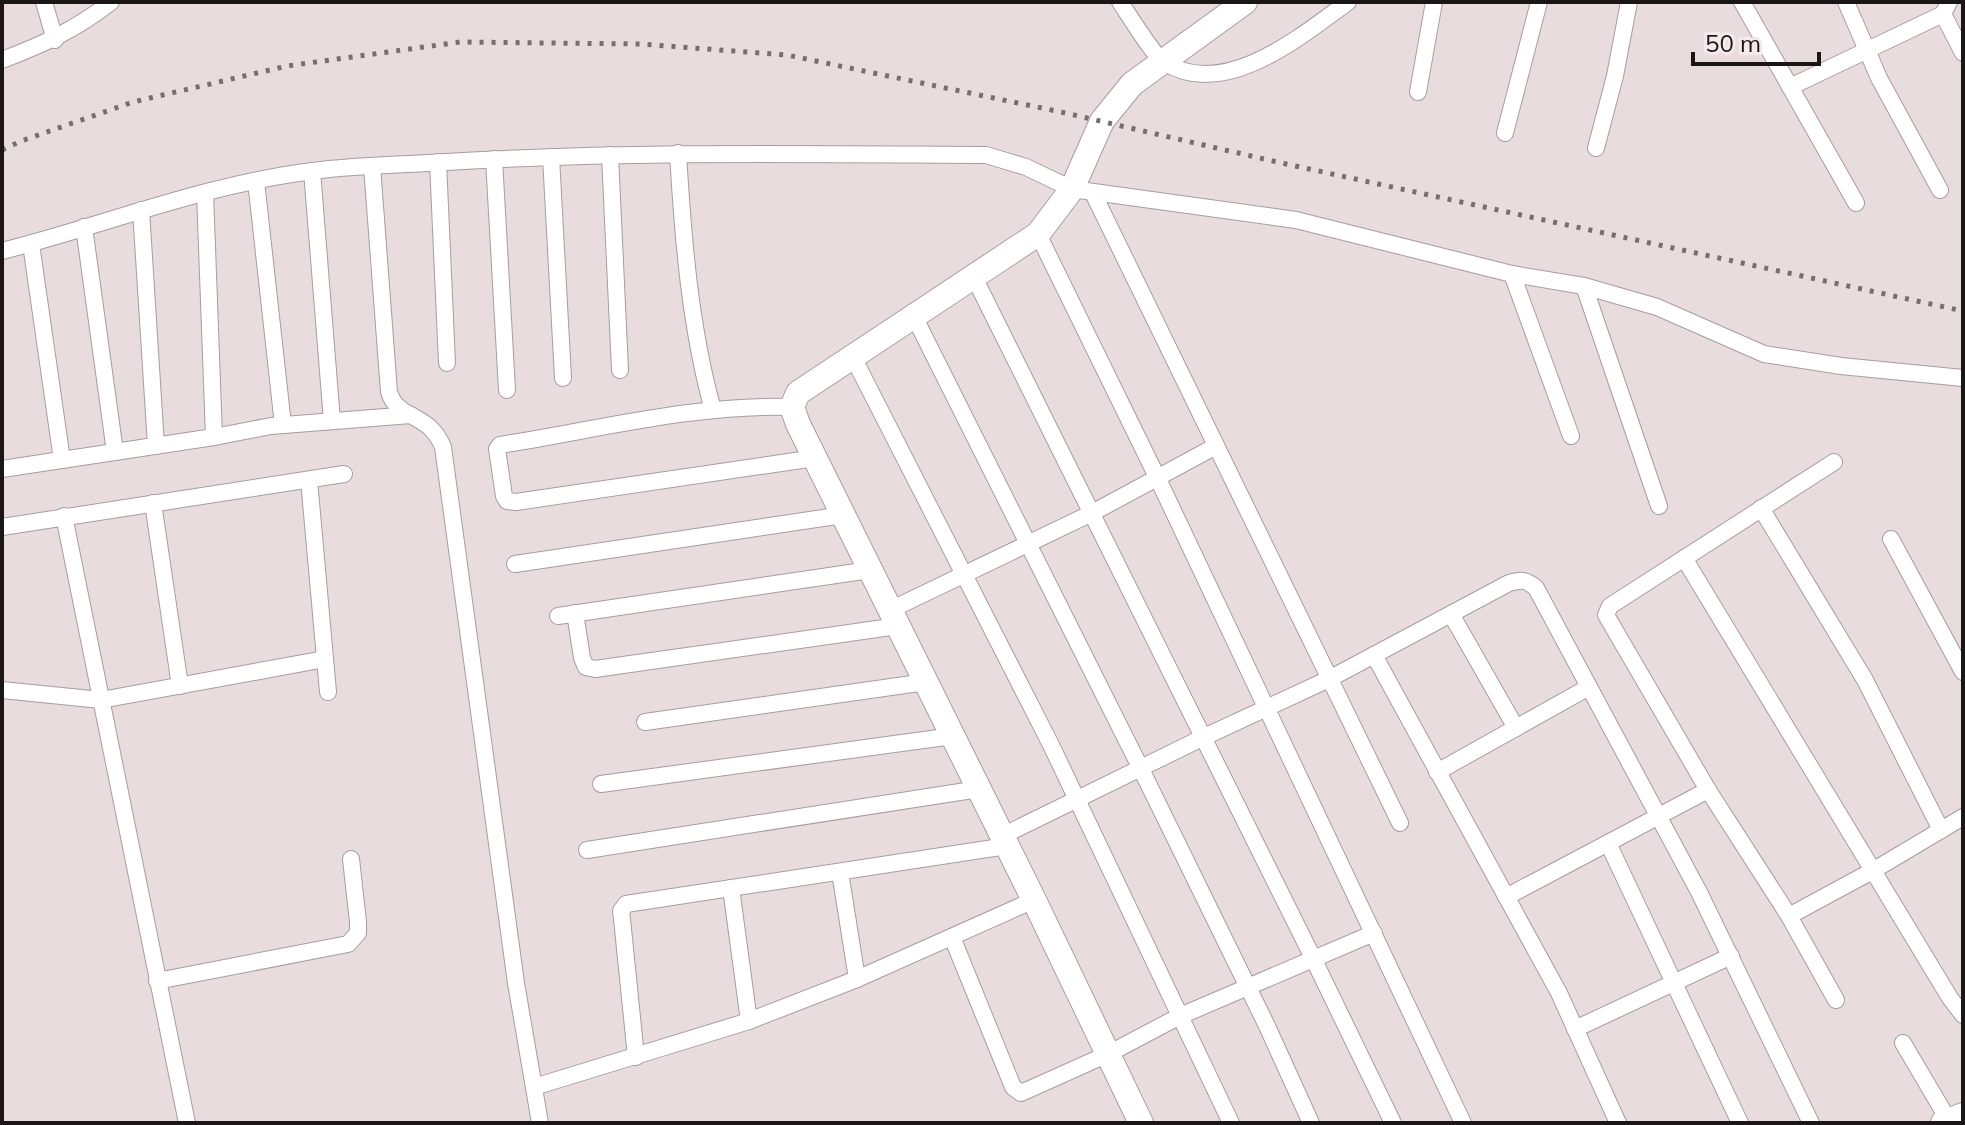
<svg xmlns="http://www.w3.org/2000/svg" width="1965" height="1125" font-family="Mulish,sans-serif">
<style>
.lines{fill:none;stroke-linecap:round;stroke-linejoin:round}
.street-casing{stroke:#a89c9f;stroke-width:18}
.secondary-casing{stroke:#a89c9f;stroke-width:26}
.street{stroke:#fff;stroke-width:16}
.secondary{stroke:#fff;stroke-width:24}
.rail{stroke:#766e70;stroke-width:5;stroke-dasharray:4 8;stroke-linecap:butt}
</style>
<rect width="100%" height="100%" fill="#e9dcdf"/>
<g class="lines">
<defs>
<g id="street">
<path d="M44,2L55,40"/>
<path d="M1120,2C1129,15 1153,55 1164,62C1224,101 1301,36 1348,2"/>
<path d="M1742,2L1856,203"/>
<path d="M1846,2L1879,78L1940,190"/>
<path d="M1943,14L1963,53"/>
<path d="M2,60C44,44 75,30 111,2"/>
<path d="M1790,87L1943,14L1949,2"/>
<path d="M1418,92L1434,2"/>
<path d="M1505,133L1539,2"/>
<path d="M1596,148L1615,76L1629,2"/>
<path d="M678,153C683,239 690,327 713,410"/>
<path d="M610,155L620,370"/>
<path d="M551,157L563,378"/>
<path d="M494,159L507,390"/>
<path d="M438,162L447,363"/>
<path d="M372,166L389,392C398,421 428,411 443,447L516,983L540,1123"/>
<path d="M312,171L332,421"/>
<path d="M256,181L283,425"/>
<path d="M205,193L214,437"/>
<path d="M1093,193L1400,823"/>
<path d="M141,210L156,446"/>
<path d="M84,227L115,452"/>
<path d="M1038,234L1158,479L1463,1123"/>
<path d="M31,244L62,460"/>
<path d="M2,251C105,225 206,184 313,171C357,165 402,165 446,162C626,151 806,154 986,155L1026,167L1072,189L1296,220L1512,274L1584,286L1657,307L1764,354L1841,366L1963,378"/>
<path d="M1512,274L1571,436"/>
<path d="M974,277L1313,958L1393,1123"/>
<path d="M1584,286L1659,506"/>
<path d="M914,316L1141,769L1267,1026L1311,1123"/>
<path d="M853,357L1051,745L1231,1123"/>
<path d="M792,407C694,404 596,430 500,445L497,449L504,496L507,501L516,502L815,458"/>
<path d="M1834,462L1610,606L1606,615L1708,790L1789,916L1836,1000"/>
<path d="M2,469L214,437L271,426L411,415"/>
<path d="M309,480L328,692"/>
<path d="M153,503L180,686"/>
<path d="M1761,508L1865,680L1941,830"/>
<path d="M64,516L187,1123"/>
<path d="M2,527L344,474"/>
<path d="M1891,539L1963,672"/>
<path d="M1684,558L1950,998L1963,1015"/>
<path d="M515,564L843,515"/>
<path d="M890,610L1092,513L1216,446"/>
<path d="M575,613L582,658L586,667L595,669L898,626"/>
<path d="M1451,614L1516,728"/>
<path d="M558,616L870,570"/>
<path d="M1374,655L1559,993L1618,1123"/>
<path d="M2,690L101,700L325,659"/>
<path d="M645,722L926,682"/>
<path d="M1437,772L1589,687"/>
<path d="M601,784L953,736"/>
<path d="M1002,836L1202,738L1329,679L1509,583C1521,579 1527,580 1536,588L1699,892L1811,1123"/>
<path d="M1608,843L1740,1123"/>
<path d="M587,850L979,789"/>
<path d="M840,872L857,979"/>
<path d="M731,888L749,1021"/>
<path d="M1506,897L1708,790"/>
<path d="M1789,916L1874,870L1963,817"/>
<path d="M952,937L1013,1087L1021,1093L1108,1054L1180,1016L1374,933"/>
<path d="M157,981L348,944L358,933V922L351,859"/>
<path d="M1575,1029L1731,956"/>
<path d="M1903,1043L1949,1121"/>
<path d="M636,1057L622,919L621,911L626,904L1007,846"/>
<path d="M534,1087L749,1021L857,979L1034,900"/>
</g>
<g id="secondary">
<path d="M1141,1123L1034,900L798,424L792,407L798,393L1038,234L1072,189L1102,121L1132,84L1245,2"/>
<path d="M1943,1123L1963,1115"/>
</g>
</defs>
<!-- street casing -->
<use href="#street" class="street-casing"/>
<!-- secondary casing -->
<use href="#secondary" class="secondary-casing"/>
<!-- street -->
<use href="#street" class="street"/>
<!-- secondary -->
<use href="#secondary" class="secondary"/>
<!-- rail -->
<path class="rail" d="M2,150L21,141L133,102L287,66L460,42L640,44L787,55L1061,112L1277,162L1963,311"/>
</g>
<!-- border -->
<rect width="1965" height="1125" fill="none" stroke="#1a1617" stroke-width="8"/>
<!-- scale -->
<path d="M1693 52v12h126v-12" fill="none" stroke="#1a1617" stroke-width="4"/>
<text x="1705" y="52" font-size="24" fill="#1a1617" stroke="#f6e9ec" stroke-width="6" paint-order="stroke">50 m</text>
</svg>
